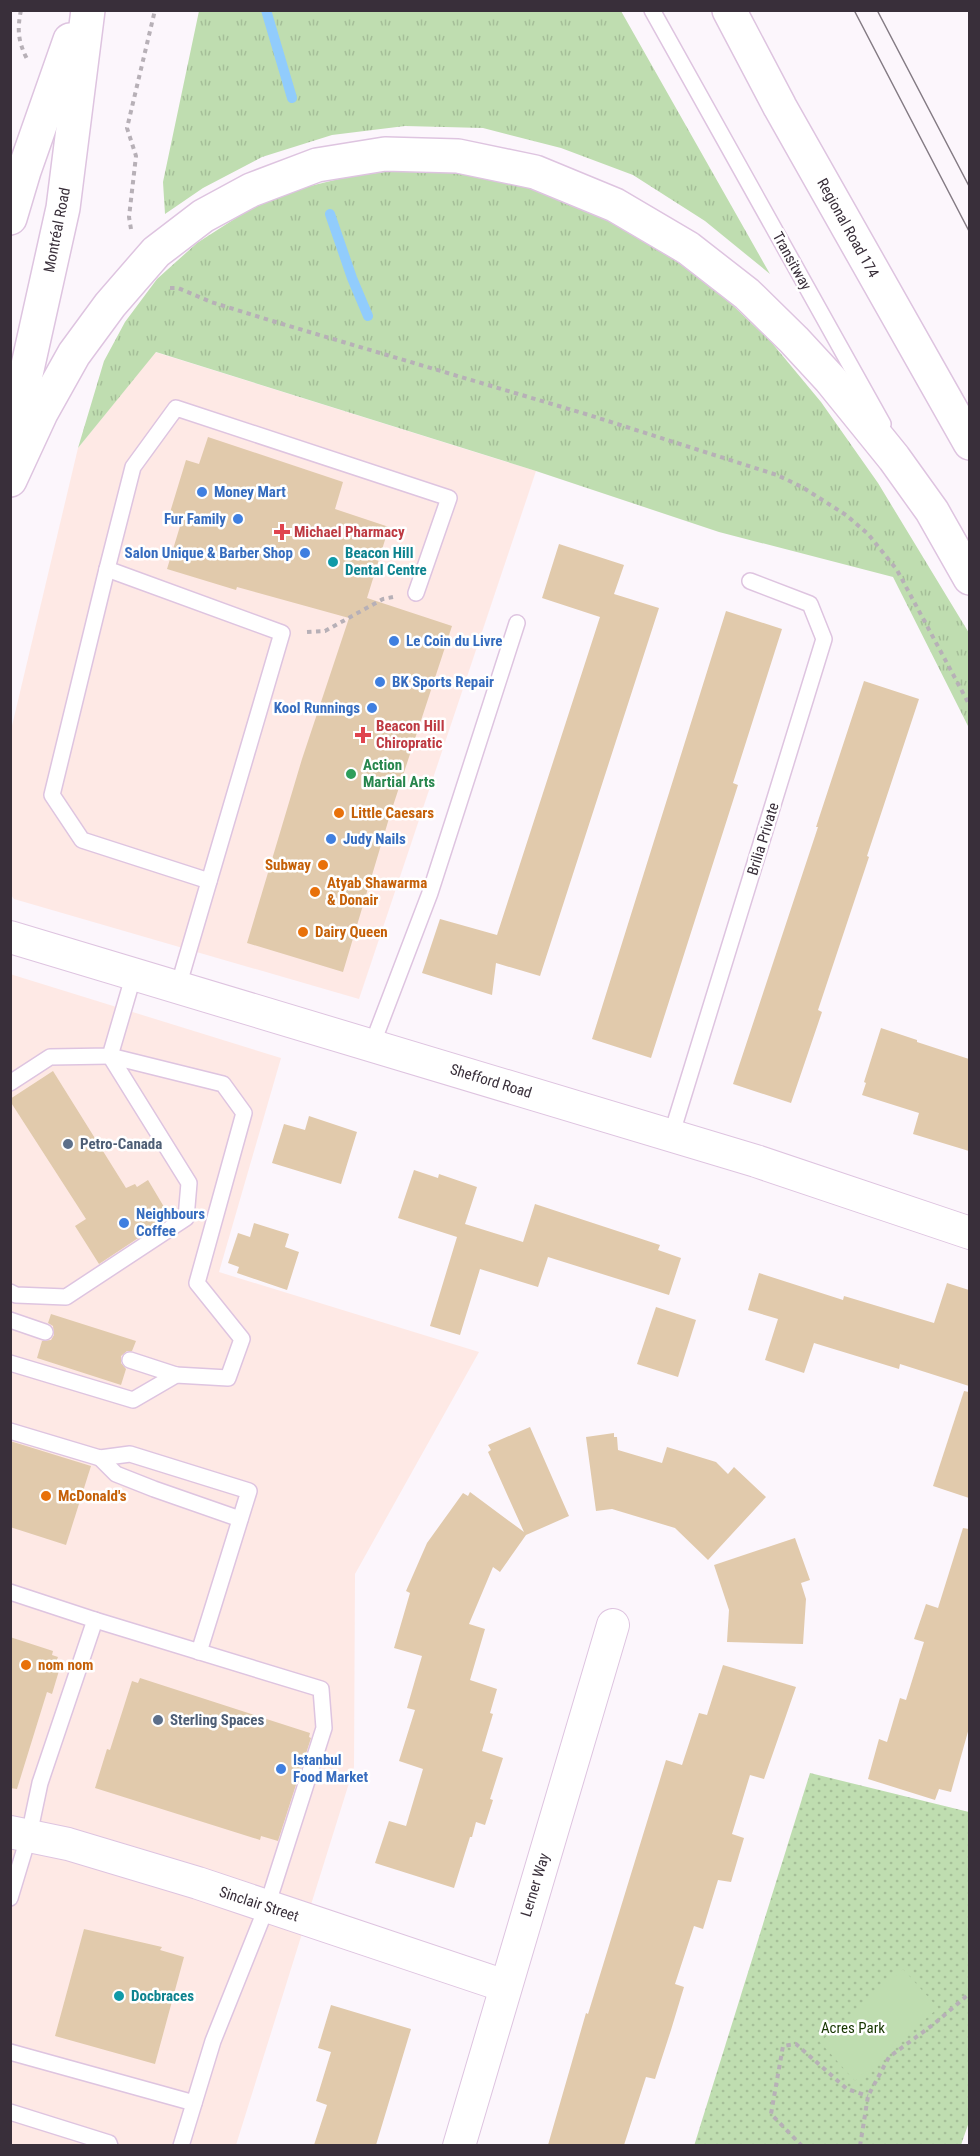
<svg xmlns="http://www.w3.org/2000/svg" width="980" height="2156" font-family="'Roboto Condensed',sans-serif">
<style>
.commercial{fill:#fee9e5}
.grass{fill:url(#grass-tufts)}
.park{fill:url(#park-dots)}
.garden{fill:#bfddb0}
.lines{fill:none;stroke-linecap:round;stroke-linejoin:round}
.stream{stroke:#91ccfc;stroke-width:10}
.building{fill:#e1caac}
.service-casing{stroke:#dec4e0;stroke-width:18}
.minor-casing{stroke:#dec4e0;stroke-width:34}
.primary-casing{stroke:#dec4e0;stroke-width:36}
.motorway-casing{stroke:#dec4e0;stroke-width:36}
.path{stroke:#b7b0b7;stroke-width:4;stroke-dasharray:4.5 4.5;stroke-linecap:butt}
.service{stroke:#fff;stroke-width:15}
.minor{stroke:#fff;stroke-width:32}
.primary{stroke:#fff;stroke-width:33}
.motorway{stroke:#fff;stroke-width:33}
.tram{stroke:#847b84;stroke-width:1.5}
.shop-dot{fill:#3f7fe0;stroke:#fff;stroke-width:2}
.health-dot{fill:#e0444e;stroke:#fff;stroke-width:2}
.culture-dot{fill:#0f9aa8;stroke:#fff;stroke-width:2}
.leisure-dot{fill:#2e9e5b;stroke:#fff;stroke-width:2}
.food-dot{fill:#e8710a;stroke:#fff;stroke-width:2}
.service-dot{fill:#5c6f8a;stroke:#fff;stroke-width:2}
.labels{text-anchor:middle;stroke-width:5;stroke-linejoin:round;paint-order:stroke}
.street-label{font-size:15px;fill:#392f3a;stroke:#fff}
.shop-label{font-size:15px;font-weight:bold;fill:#366cbe;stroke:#fff;text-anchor:start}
.health-label{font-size:15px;font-weight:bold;fill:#be3a42;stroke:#fff;text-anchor:start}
.culture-label{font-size:15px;font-weight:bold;fill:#0d838f;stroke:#fff;text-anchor:start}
.leisure-label{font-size:15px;font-weight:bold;fill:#27864d;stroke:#fff;text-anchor:start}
.food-label{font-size:15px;font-weight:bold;fill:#c56008;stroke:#fff;text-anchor:start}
.service-label{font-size:15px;font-weight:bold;fill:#4e5e75;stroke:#fff;text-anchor:start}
.park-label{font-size:15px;fill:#173600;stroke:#fff}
</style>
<defs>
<pattern id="grass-tufts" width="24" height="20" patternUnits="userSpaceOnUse" patternTransform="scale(1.5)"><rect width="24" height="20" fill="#bfddb0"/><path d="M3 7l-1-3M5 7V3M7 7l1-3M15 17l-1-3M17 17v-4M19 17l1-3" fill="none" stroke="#a5be98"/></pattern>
<pattern id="park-dots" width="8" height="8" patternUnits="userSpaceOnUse" patternTransform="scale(1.5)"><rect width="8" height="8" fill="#bfddb0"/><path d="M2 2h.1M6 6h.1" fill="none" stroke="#a5be98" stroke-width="1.8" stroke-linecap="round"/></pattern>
</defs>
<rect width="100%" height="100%" fill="#fcf6fc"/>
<!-- commercial -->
<g class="commercial">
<path d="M155,352L536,471L359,999L14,899L11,895V730L78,448Z"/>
<path d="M10,974L281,1058L219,1272L479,1352L355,1574L354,1767L236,2145H11Z"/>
</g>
<!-- grass -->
<g class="grass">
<path d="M199,11H621L770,274L705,221L633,175L561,148L483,128L405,126L332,135L262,157L203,188L165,214L163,182Z"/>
<path d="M399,170L449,171L494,177L552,193L618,222L676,258L723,296L772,343L821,402L878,483L969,633V728L893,577L719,532L536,471L156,352L78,448L104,361L125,322L157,279L197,243L250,209L302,188L347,177Z"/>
</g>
<!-- park -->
<path class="park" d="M810,1773L969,1812L970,2119L961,2145L694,2146Z"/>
<!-- garden -->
<path class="garden" d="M903,1969L938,2008L855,2081L820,2042Z"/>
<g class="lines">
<!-- stream -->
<g class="stream">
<path d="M266,10L292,98"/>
<path d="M330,214L352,278L368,316"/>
</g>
</g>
<!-- building -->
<g class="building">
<path d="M208,437L343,482L335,509L389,527L367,598L452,626L390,815L343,972L247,943L302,759L349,618L237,587L236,590L167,569L181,523L168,519L186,460L199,464Z"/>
<path d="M559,544L624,565L614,594L659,608L540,976L496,963L492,995L422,973L440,919L497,935L600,617L542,598Z"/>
<path d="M726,611L782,629L733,783L738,785L651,1058L592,1039Z"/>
<path d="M864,681L919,699L867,856L869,857L818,1010L822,1012L791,1103L733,1084L818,827H816Z"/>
<path d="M881,1028L917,1040V1042L969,1059V1151L913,1134L919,1113L862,1095L866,1083L864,1082Z"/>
<path d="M53,1071L126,1188L135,1184L137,1187L148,1180L170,1217L99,1264L75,1226L86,1219L10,1101V1099Z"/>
<path d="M309,1116L357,1132L341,1184L272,1163L284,1124L305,1130Z"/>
<path d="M414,1170L438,1178L439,1174L477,1187L465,1224L523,1242L535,1204L660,1245L658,1250L681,1258L669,1295L548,1257L538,1287L480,1269L460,1335L430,1326L457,1237L398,1218Z"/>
<path d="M254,1223L289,1234L285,1247L299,1252L287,1290L237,1273L239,1267L228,1263L238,1233L250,1237Z"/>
<path d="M759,1273L843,1300L844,1296L934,1323L947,1283L969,1290V1386L900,1364L899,1369L814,1343L804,1373L765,1360L778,1319L748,1310Z"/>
<path d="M656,1307L696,1320L678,1377L637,1364Z"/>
<path d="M51,1314L136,1341L132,1351H127L121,1356V1363L126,1369L121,1385L37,1358L42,1341L51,1340L54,1335L53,1326L48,1323Z"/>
<path d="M964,1391L969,1392V1498L933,1486Z"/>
<path d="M530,1427L569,1516L526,1535L500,1572L493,1567L469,1624L485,1629L470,1680L497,1689L490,1713L493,1714L482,1751L503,1758L490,1799L493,1800L485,1825L476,1822L472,1837H470L454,1888L375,1863L389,1821L406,1826L423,1769L399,1761L415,1710L407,1708L422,1656L394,1648L410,1593L406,1591L427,1543L463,1493L468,1496L470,1492L524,1532L488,1452L491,1450L488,1445Z"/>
<path d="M614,1433V1437H617L618,1450L662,1463L667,1447L716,1462L728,1474L734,1467L766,1497L708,1560L675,1528L612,1509L596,1511L586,1437Z"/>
<path d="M10,1441L91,1466L66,1545L10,1527Z"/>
<path d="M963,1528L969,1529V1728L951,1792L939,1789L935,1800L868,1779L879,1739L887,1742L900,1698L906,1700L924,1642L914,1639L926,1604L938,1608Z"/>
<path d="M795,1538L810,1580L801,1583L806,1599L803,1644L727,1642L729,1610L714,1565Z"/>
<path d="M10,1637L53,1651L52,1655L58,1657L56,1662L61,1664L52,1694L47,1692L17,1789L10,1788Z"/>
<path d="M723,1665L796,1687L764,1779L750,1775L732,1834L744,1838L731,1882L718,1880L703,1929L694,1926L693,1929L675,1984L684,1987L671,2030L655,2079L646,2077L624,2145H548L586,2013L588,2014L666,1760L682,1765L699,1713L707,1715Z"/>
<path d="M140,1678L310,1733L309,1737L311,1738L278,1841L261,1836L260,1840L95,1788L107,1749L110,1750L132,1681L138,1683Z"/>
<path d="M84,1929L162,1947L160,1950L184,1957L155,2064L55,2036Z"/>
<path d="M331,2005L411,2029L376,2145H314L327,2105L316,2101L331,2052L318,2048Z"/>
</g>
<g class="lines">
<defs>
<g id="service">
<path d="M652,10L883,424"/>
<path d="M107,569L52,795L82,840L209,881"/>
<path d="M178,987L282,633L107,569L133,467L176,408L449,498L416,593"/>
<path d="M372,1045L430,893L517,623"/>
<path d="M10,1083L50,1057L110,1056L134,974"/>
<path d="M671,1136L824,639L810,604L750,581"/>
<path d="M10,1292L16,1295L66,1297L186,1218L189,1183L110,1056L223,1084L244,1113L197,1283L242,1339L228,1378L176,1375L133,1400L10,1363"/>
<path d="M10,1320L45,1332"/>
<path d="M130,1360L176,1375"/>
<path d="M10,1431L100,1458L130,1454L249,1491L199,1652"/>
<path d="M100,1458L116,1474L154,1489L240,1519"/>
<path d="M10,1592L95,1620L321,1689L324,1728L267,1906L213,2041L181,2146"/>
<path d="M10,1898L29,1835L40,1783L95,1620"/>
<path d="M10,2052L194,2103"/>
<path d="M10,2112L109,2143L110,2146"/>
</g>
<g id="minor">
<path d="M10,937L756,1161L970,1233"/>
<path d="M10,1832L68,1844L198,1883L505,1986"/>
<path d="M459,2146L613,1625"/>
</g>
<g id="primary">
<path d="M10,218L24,171L70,40"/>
<path d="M10,446L63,208L88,10"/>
</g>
<g id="motorway">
<path d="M729,10L780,107L970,443"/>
<path d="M10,480L41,413L74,354L110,305L156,252L203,216L251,190L317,165L385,154L458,156L535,172L615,205L688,248L747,294L794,340L830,379L894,458L932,511L970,578"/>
</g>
</defs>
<!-- service casing -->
<use href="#service" class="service-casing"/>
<!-- minor casing -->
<use href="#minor" class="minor-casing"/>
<!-- primary casing -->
<use href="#primary" class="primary-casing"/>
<!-- motorway casing -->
<use href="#motorway" class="motorway-casing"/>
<!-- path -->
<g class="path">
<path d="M21,10C17,30 18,41 27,59"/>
<path d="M131,229L129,217L136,156L127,128L155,10"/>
<path d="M170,288H178L211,302L269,320L589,415L777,475L802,487L846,515L868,534L897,570L970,706"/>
<path d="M307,632L325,631L383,599L393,597"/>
<path d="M802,2146L771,2114L783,2046L796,2044L847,2089L868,2096"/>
<path d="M860,2146L868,2096L889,2057L934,2024L970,1993"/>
</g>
<!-- service -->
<use href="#service" class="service"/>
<!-- minor -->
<use href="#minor" class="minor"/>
<!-- primary -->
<use href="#primary" class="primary"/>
<!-- motorway -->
<use href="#motorway" class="motorway"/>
<!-- tram -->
<g class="tram">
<path d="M854,10L970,233"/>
<path d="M877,10L970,188"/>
</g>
</g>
<!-- markers -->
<g class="shop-dot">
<circle cx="202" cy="492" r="6"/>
<circle cx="238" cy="519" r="6"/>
<circle cx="305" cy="553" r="6"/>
<circle cx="394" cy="641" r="6"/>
<circle cx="380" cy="682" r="6"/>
<circle cx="372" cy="708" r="6"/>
<circle cx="331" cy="839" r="6"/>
<circle cx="124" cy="1223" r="6"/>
<circle cx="281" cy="1769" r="6"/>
</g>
<g class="health-dot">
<path d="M279 523h6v6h6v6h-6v6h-6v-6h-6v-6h6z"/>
<path d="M360 726h6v6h6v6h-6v6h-6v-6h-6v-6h6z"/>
</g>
<g class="culture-dot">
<circle cx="333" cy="562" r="6"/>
<circle cx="119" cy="1996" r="6"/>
</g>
<circle class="leisure-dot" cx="351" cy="774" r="6"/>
<g class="food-dot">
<circle cx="339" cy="813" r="6"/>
<circle cx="323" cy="865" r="6"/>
<circle cx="315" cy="892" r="6"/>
<circle cx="303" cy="932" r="6"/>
<circle cx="46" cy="1496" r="6"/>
<circle cx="26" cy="1665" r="6"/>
</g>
<g class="service-dot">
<circle cx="68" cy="1144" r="6"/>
<circle cx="158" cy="1720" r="6"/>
</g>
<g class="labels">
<!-- street labels -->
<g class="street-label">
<text transform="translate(848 228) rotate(61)" y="5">Regional Road 174</text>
<text transform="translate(57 230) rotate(-79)" y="5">Montréal Road</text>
<text transform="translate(792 261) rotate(61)" y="5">Transitway</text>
<text transform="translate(763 839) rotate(-73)" y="5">Brilia Private</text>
<text transform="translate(491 1081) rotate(17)" y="5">Shefford Road</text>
<text transform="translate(535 1885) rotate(-73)" y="5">Lerner Way</text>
<text transform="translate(259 1904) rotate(18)" y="5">Sinclair Street</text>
</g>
<!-- shop labels -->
<g class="shop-label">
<text x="214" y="497">Money Mart</text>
<text x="226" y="524" text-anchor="end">Fur Family</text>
<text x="293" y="558" text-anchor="end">Salon Unique &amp; Barber Shop</text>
<text x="406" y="646">Le Coin du Livre</text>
<text x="392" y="687">BK Sports Repair</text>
<text x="360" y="713" text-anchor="end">Kool Runnings</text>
<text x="343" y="844">Judy Nails</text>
<text x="136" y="1219">Neighbours<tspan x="136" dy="17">Coffee</tspan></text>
<text x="293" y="1765">Istanbul<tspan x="293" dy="17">Food Market</tspan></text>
</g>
<!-- health labels -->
<g class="health-label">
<text x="294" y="537">Michael Pharmacy</text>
<text x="376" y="731">Beacon Hill<tspan x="376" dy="17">Chiropratic</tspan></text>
</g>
<!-- culture labels -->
<g class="culture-label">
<text x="345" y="558">Beacon Hill<tspan x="345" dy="17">Dental Centre</tspan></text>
<text x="131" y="2001">Docbraces</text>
</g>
<!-- leisure labels -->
<g class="leisure-label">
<text x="363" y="770">Action<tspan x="363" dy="17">Martial Arts</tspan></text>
</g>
<!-- food labels -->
<g class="food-label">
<text x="351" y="818">Little Caesars</text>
<text x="311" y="870" text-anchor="end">Subway</text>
<text x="327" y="888">Atyab Shawarma<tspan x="327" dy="17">&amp; Donair</tspan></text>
<text x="315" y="937">Dairy Queen</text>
<text x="58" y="1501">McDonald's</text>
<text x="38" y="1670">nom nom</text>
</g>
<!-- service labels -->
<g class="service-label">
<text x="80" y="1149">Petro-Canada</text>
<text x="170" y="1725">Sterling Spaces</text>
</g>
<!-- park labels -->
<g class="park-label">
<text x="853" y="2033">Acres Park</text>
</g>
</g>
<!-- border -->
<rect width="980" height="2156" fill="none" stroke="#392f3a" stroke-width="24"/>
</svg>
